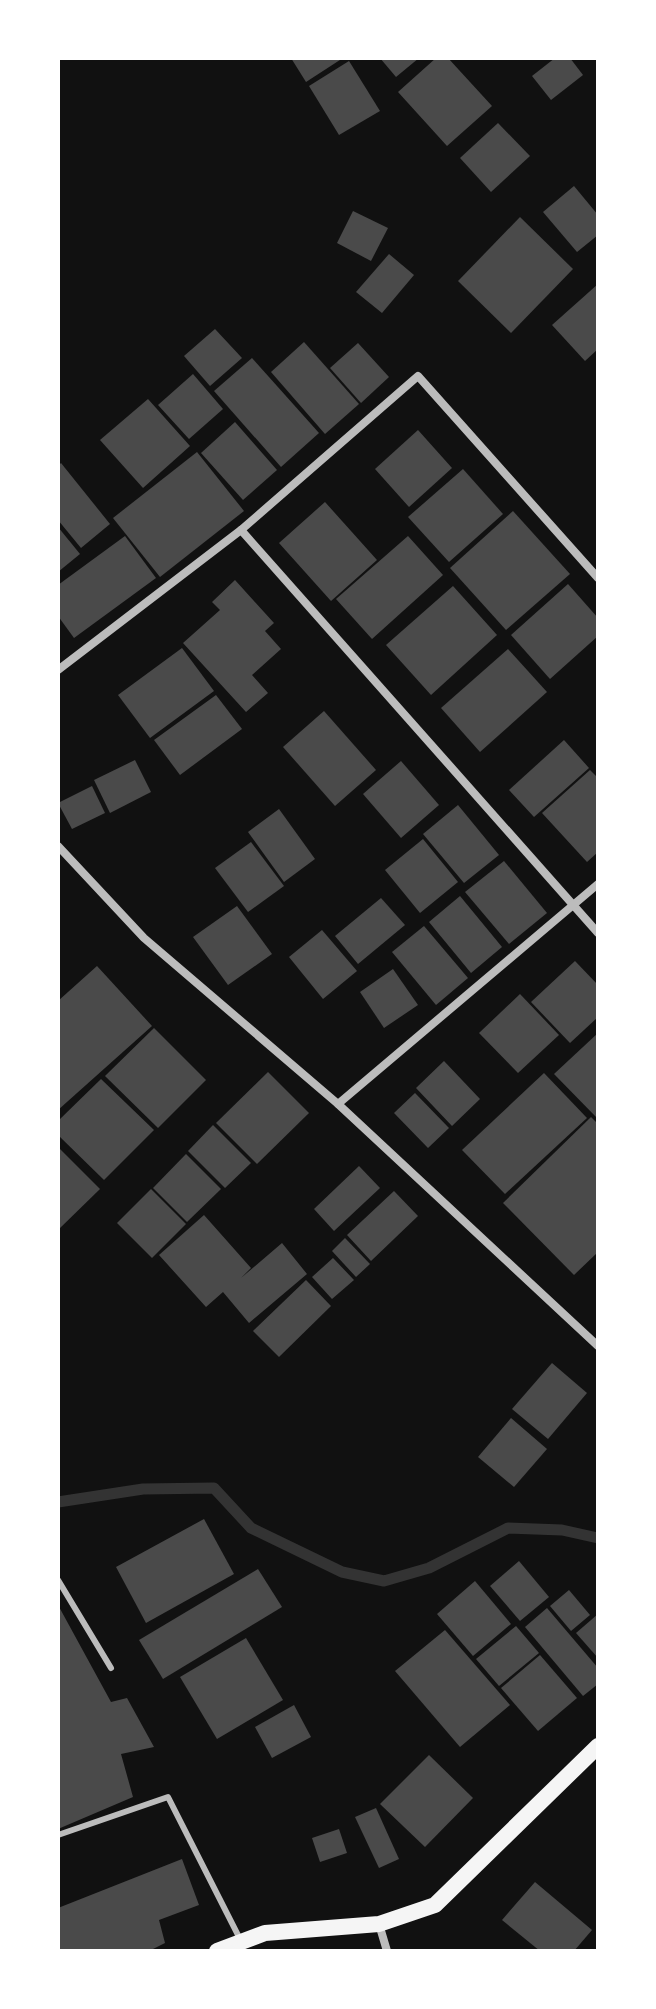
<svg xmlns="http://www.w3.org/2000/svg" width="656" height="2009" font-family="'Fira Sans',sans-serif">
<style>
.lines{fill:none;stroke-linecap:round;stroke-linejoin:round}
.stream{stroke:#333;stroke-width:11}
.building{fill:#4a4a4a}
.service{stroke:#bcbcbc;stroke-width:6}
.minor{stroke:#bcbcbc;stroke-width:8}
.secondary{stroke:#f5f5f5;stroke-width:16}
</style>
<rect width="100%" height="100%" fill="#111"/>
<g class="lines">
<!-- stream -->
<path class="stream" d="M58,1502L143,1489L214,1488L251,1528L342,1572L384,1581L429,1568L508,1528L562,1530L598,1538"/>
</g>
<!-- building -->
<g class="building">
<path d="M291,58H343L306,82Z"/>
<path d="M380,58H419L396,77Z"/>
<path d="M436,58H448L492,106L447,146L398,92Z"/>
<path d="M555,58H570L583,75L551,100L532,76Z"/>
<path d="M349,61L380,111L339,135L309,86Z"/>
<path d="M498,123L530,156L491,192L460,158Z"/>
<path d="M574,186L598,215V235L577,252L543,212Z"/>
<path d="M353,211L388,228L371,261L337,243Z"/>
<path d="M520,217L573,269L511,333L458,281Z"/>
<path d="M389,254L414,275L382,313L356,292Z"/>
<path d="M598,284V349L585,361L552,325Z"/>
<path d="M215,329L242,358L210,386L184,356Z"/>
<path d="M304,342L359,404L325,434L271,372Z"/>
<path d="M358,343L389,377L361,403L330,368Z"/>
<path d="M252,358L319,433L281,467L214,391Z"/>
<path d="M193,374L223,409L189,439L158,405Z"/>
<path d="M148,399L190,446L143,488L100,440Z"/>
<path d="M235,422L277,470L243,500L201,453Z"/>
<path d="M418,430L452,468L409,507L375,469Z"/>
<path d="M197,452L244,511L160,577L113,518Z"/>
<path d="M61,463L110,524L81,548L58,520V466Z"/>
<path d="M463,469L503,514L449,562L408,517Z"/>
<path d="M325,502L377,560L331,601L279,543Z"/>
<path d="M513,511L570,574L506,630L450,568Z"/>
<path d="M58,527L80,554L58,572Z"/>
<path d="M125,536L156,578L74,638L58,616V585Z"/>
<path d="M408,536L443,575L372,639L336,599Z"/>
<path d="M235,580L274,623L265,631L281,649L252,675L268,693L246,712L183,643L220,610L212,602Z"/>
<path d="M568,584L598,618V636L550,679L511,635Z"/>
<path d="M453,586L497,635L431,695L386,645Z"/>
<path d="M182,648L214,691L150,738L118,695Z"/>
<path d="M508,649L547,692L480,752L441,708Z"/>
<path d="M216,695L242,729L180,775L154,740Z"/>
<path d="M324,711L376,770L335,806L283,747Z"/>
<path d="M564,740L589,768L534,817L509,790Z"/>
<path d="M135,760L151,792L110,813L94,780Z"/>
<path d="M401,761L439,805L401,838L363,794Z"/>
<path d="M590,770L598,778V852L587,862L542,813Z"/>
<path d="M92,786L105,813L72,829L58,803Z"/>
<path d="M458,805L499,855L464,883L423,834Z"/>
<path d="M279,809L315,859L284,882L248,832Z"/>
<path d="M423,839L458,882L420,913L385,870Z"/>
<path d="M251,842L284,886L248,912L215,868Z"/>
<path d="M504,861L547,913L509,944L465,892Z"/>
<path d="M460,896L502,947L471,973L429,922Z"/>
<path d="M381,898L405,925L358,964L335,936Z"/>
<path d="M237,906L272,954L228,985L193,937Z"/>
<path d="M424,926L468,978L436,1005L392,952Z"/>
<path d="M322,930L357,971L323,999L289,957Z"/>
<path d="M575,961L598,985V1017L570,1043L531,1002Z"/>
<path d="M97,966L152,1026L58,1110V1001Z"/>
<path d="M393,969L418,1005L384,1028L360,992Z"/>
<path d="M520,994L559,1035L518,1073L479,1033Z"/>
<path d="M154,1028L206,1080L158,1128L105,1076Z"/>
<path d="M598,1033V1119L554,1074Z"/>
<path d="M444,1061L480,1099L452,1126L416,1088Z"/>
<path d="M268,1072L309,1113L257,1164L216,1123Z"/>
<path d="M544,1073L587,1118L505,1194L462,1150Z"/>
<path d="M101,1079L154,1130L104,1180L58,1135V1121Z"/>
<path d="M415,1093L449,1128L428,1148L394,1113Z"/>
<path d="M591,1117L598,1124V1252L574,1275L503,1203Z"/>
<path d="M213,1125L251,1163L225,1188L188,1151Z"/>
<path d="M58,1147L100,1189L58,1230Z"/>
<path d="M186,1154L221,1189L187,1222L153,1188Z"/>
<path d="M359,1166L380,1188L334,1231L314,1209Z"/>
<path d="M151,1189L186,1224L152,1258L117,1223Z"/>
<path d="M394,1191L418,1216L371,1261L347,1235Z"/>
<path d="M204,1215L251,1268L241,1278L282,1243L307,1274L249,1323L223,1292L206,1307L159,1255Z"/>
<path d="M345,1238L370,1264L356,1277L332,1251Z"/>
<path d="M333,1258L354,1280L332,1299L312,1277Z"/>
<path d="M306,1280L331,1306L279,1357L253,1331Z"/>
<path d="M552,1363L587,1393L548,1439L512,1409Z"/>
<path d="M511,1418L547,1449L514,1487L478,1457Z"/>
<path d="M204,1519L234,1574L146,1623L116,1567Z"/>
<path d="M519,1561L549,1597L520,1621L490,1586Z"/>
<path d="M258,1569L282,1607L163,1679L139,1640Z"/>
<path d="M475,1581L511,1624L473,1656L437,1614Z"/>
<path d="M569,1590L590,1615L571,1631L550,1606Z"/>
<path d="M58,1605L111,1702L127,1698L154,1747L121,1754L133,1797L58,1829Z"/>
<path d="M547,1608L598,1668V1684L583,1696L525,1627Z"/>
<path d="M598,1614V1658L576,1633Z"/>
<path d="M516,1626L539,1653L499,1686L476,1659Z"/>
<path d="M445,1630L510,1705L460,1747L395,1671Z"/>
<path d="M246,1638L283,1700L217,1739L180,1677Z"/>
<path d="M540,1655L577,1698L538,1731L501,1688Z"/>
<path d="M294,1705L311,1737L272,1758L255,1727Z"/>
<path d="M429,1755L473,1798L425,1847L380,1804Z"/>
<path d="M376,1808L399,1859L379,1868L355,1817Z"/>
<path d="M339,1829L347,1853L320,1862L312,1838Z"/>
<path d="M182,1859L199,1905L159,1920L165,1943L149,1951H58V1908Z"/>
<path d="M535,1882L592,1930L574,1951H540L502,1920Z"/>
</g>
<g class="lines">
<!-- service -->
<g class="service">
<path d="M58,1580L111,1668"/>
<path d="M58,1835L168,1797L241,1941"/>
</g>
<!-- minor -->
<g class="minor">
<path d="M241,530L598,933"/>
<path d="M58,670L241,530L418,376L598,578"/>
<path d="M58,846L144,938L338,1104L598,1346"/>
<path d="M338,1104L598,884"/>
<path d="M379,1924L387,1951"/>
</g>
<!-- secondary -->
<path class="secondary" d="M217,1951L265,1933L379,1924L435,1905L598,1746"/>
</g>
<!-- border -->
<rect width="656" height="2009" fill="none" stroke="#ffffff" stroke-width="120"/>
</svg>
